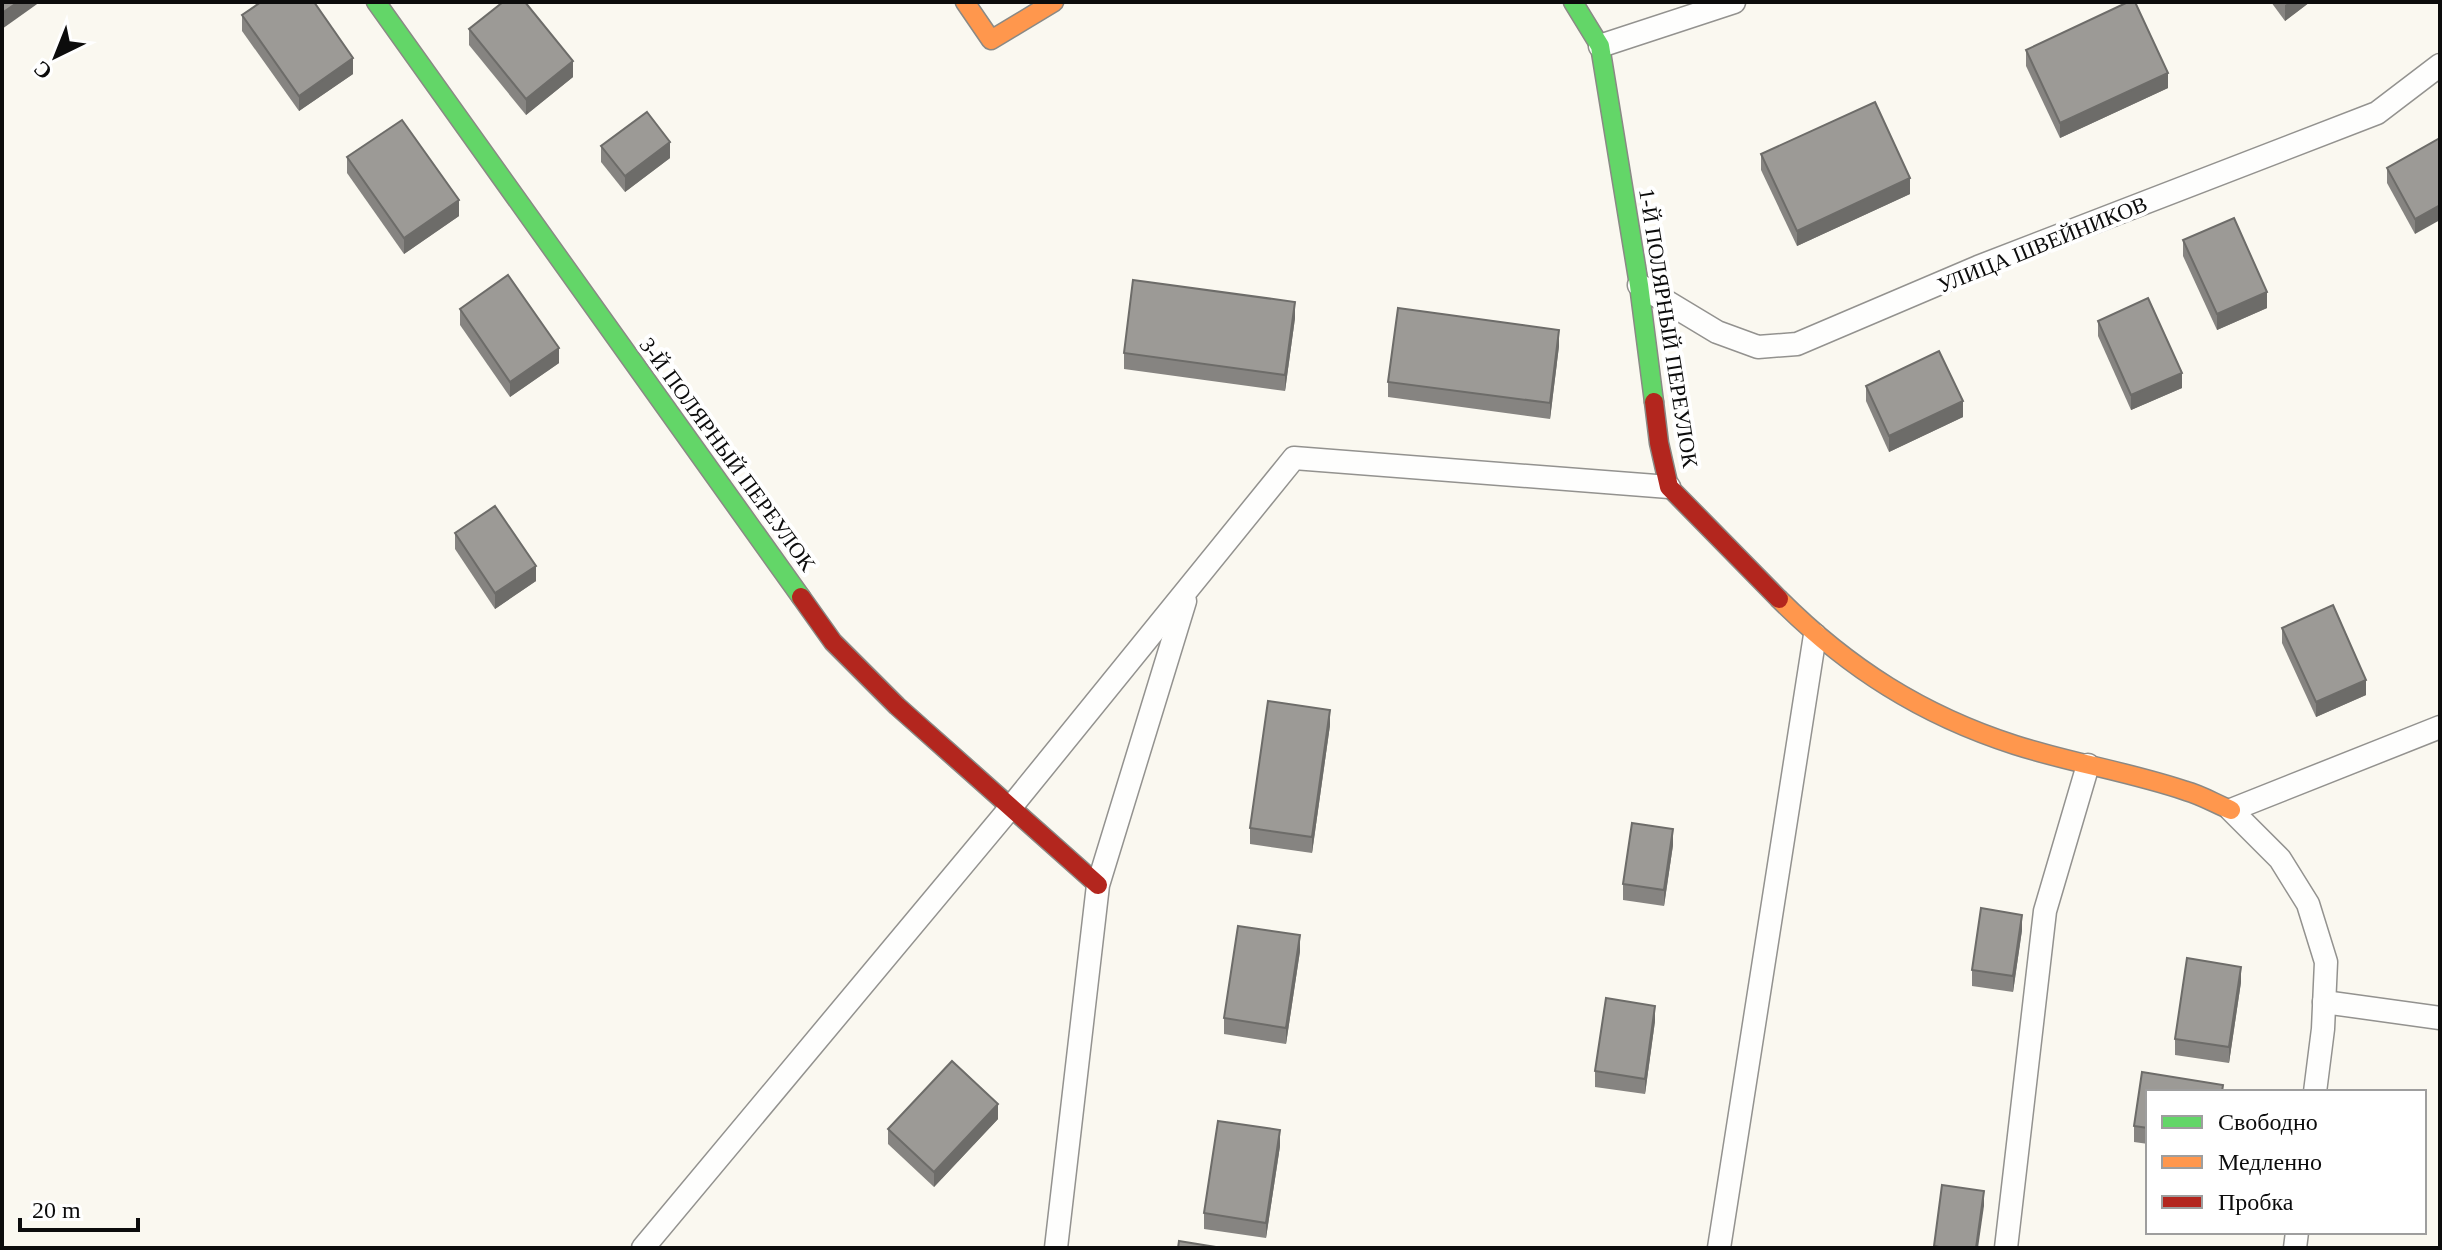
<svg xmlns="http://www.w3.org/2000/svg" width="2442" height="1250" font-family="'Times New Roman',serif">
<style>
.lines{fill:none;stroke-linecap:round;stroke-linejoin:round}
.lane-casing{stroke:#93928f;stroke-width:25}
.fast-casing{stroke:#8a8985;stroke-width:21}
.slow-casing{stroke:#8a8985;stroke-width:21}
.jam-casing{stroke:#8a8985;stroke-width:21}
.lane{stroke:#fefefd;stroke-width:22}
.fast{stroke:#63d668;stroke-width:18}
.slow{stroke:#ff974d;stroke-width:18}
.jam{stroke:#b3261e;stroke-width:18}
.wall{fill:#868481}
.shaded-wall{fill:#6d6c69}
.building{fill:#9c9a96;stroke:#6d6c69;stroke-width:2}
.labels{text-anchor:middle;stroke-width:8;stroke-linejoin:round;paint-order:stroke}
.street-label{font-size:22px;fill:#0c0c0c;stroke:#fff}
</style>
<rect width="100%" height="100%" fill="#faf8f0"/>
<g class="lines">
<defs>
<g id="lane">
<path d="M1600,46L1734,2"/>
<path d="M1639,285L1717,332L1758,347L1797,344L1978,267L2377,113L2440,65"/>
<path d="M2324,1002L2440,1018"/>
<path d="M2315,1092L2323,1029L2326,962L2308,904L2280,859L2231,810L2440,727"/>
<path d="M643,1248L1011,807L1294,458L1669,487"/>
<path d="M1056,1248L1098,885L1185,601"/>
<path d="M1719,1248L1815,635"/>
<path d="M2006,1248L2045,911L2088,765"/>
<path d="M2295,1248L2297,1232"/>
</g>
<g id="fast">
<path d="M376,2L801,597"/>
<path d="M1573,2L1600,46L1639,285L1654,402"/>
</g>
<g id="slow">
<path d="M965,2L991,40L1054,2"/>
<path d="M1779,599C1848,668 1922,715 2015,745C2071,763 2130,772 2186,791C2201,795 2216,804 2231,810"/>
</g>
<g id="jam">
<path d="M1654,402L1659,443L1669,487L1779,599"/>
<path d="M801,597L833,642L897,706L1098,885"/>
</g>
</defs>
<!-- lane casing -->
<use href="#lane" class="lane-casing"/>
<!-- fast casing -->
<use href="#fast" class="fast-casing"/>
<!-- slow casing -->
<use href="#slow" class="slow-casing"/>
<!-- jam casing -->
<use href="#jam" class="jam-casing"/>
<!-- lane -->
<use href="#lane" class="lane"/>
<!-- fast -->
<use href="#fast" class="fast"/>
<!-- slow -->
<use href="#slow" class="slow"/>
<!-- jam -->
<use href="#jam" class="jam"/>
</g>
<!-- wall -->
<g class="wall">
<path d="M2271,2H2310L2285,21Z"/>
<path d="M242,15L353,74L299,111L242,31Z"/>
<path d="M469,29L573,77L526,115L469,45Z"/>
<path d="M2026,50L2168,88L2060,138L2026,66Z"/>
<path d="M2440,138L2415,234L2387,183V168Z"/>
<path d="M601,146L670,158L625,192L601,162Z"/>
<path d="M1761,154L1910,194L1797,246L1761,170Z"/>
<path d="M347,157L459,216L404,254L347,173Z"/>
<path d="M2183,240L2267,308L2217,330L2183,256Z"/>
<path d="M460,309L559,363L510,397L460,325Z"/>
<path d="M1295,318L1285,391L1124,369V353Z"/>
<path d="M2098,321L2182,388L2131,410L2098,336Z"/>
<path d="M1559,346L1550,419L1388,397V382Z"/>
<path d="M1866,386L1963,417L1889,452L1866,401Z"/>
<path d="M455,533L536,581L495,609L455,549Z"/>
<path d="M2282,628L2366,695L2316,717L2282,643Z"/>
<path d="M1330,725L1312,853L1250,844V828Z"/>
<path d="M1673,845L1664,906L1623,900V884Z"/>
<path d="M2022,930L2013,992L1972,986V970Z"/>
<path d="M1300,951L1286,1044L1224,1034V1018Z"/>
<path d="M2241,982L2229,1063L2175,1055V1039Z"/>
<path d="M1655,1021L1645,1094L1595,1087V1071Z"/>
<path d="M2142,1072L2223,1085V1092H2148V1144L2134,1142V1126Z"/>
<path d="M998,1119L934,1187L888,1144V1129Z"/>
<path d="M1280,1146L1266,1238L1204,1229V1213Z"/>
</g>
<!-- shaded-wall -->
<g class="shaded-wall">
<path d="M18,2H40L2,29V13Z"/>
<path d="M2290,2H2310L2285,21V5Z"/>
<path d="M353,58V74L299,111V96Z"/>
<path d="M573,61V77L526,115V99Z"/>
<path d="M2168,73V88L2060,138V123Z"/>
<path d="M670,142V158L625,192V176Z"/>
<path d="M1910,178V194L1797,246V231Z"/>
<path d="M459,200V216L404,254V238Z"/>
<path d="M2440,205V220L2415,234V219Z"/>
<path d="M2267,292V308L2217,330V314Z"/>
<path d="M1295,302V318L1285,391V375Z"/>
<path d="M1559,330V346L1550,419V403Z"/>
<path d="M559,348V363L510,397V382Z"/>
<path d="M2182,373V388L2131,410V395Z"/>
<path d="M1963,401V417L1889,452V436Z"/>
<path d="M536,566V581L495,609V593Z"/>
<path d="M2366,680V695L2316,717V702Z"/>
<path d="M1330,710V725L1312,853V837Z"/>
<path d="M1673,829V845L1664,906V890Z"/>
<path d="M2022,915V930L2013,992V976Z"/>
<path d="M1300,935V951L1286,1044V1028Z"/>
<path d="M2241,967V982L2229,1063V1047Z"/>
<path d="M1655,1006V1021L1645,1094V1079Z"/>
<path d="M998,1104V1119L934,1187V1172Z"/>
<path d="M1280,1130V1146L1266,1238V1223Z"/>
<path d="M1984,1191V1206L1978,1248H1976Z"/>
</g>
<!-- building -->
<g class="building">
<path d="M2,2H18L2,13Z"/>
<path d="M261,2H314L353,58L299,96L242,15Z"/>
<path d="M503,2H525L573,61L526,99L469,29Z"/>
<path d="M2128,2H2135L2168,73L2060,123L2026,50Z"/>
<path d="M1875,102L1910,178L1797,231L1761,154Z"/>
<path d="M647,112L670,142L625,176L601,146Z"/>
<path d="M402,120L459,200L404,238L347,157Z"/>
<path d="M2440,138V205L2415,219L2387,168Z"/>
<path d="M2234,218L2267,292L2217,314L2183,240Z"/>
<path d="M508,275L559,348L510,382L460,309Z"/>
<path d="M1133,280L1295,302L1285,375L1124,353Z"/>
<path d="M2148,298L2182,373L2131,395L2098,321Z"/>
<path d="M1398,308L1559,330L1550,403L1388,382Z"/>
<path d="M1939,351L1963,401L1889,436L1866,386Z"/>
<path d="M495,506L536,566L495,593L455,533Z"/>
<path d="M2333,605L2366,680L2316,702L2282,628Z"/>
<path d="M1268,701L1330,710L1312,837L1250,828Z"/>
<path d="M1632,823L1673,829L1664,890L1623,884Z"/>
<path d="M1981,908L2022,915L2013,976L1972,970Z"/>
<path d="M1238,926L1300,935L1286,1028L1224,1018Z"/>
<path d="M2187,958L2241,967L2229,1047L2175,1039Z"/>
<path d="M1606,998L1655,1006L1645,1079L1595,1071Z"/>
<path d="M952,1061L998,1104L934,1172L888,1129Z"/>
<path d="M2142,1072L2223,1085L2222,1092H2148V1128L2134,1126Z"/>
<path d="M1218,1121L1280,1130L1266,1223L1204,1213Z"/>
<path d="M1942,1185L1984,1191L1976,1248H1944L1934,1246Z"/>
<path d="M1179,1241L1222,1248H1178Z"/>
</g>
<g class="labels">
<!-- street labels -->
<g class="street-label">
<text transform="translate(2042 244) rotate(-22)" y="8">УЛИЦА ШВЕЙНИКОВ</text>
<text transform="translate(1669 328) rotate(81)" y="8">1-Й ПОЛЯРНЫЙ ПЕРЕУЛОК</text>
<text transform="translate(728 454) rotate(54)" y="8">3-Й ПОЛЯРНЫЙ ПЕРЕУЛОК</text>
</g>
</g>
<!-- border -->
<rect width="2442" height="1250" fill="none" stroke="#0c0c0c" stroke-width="8"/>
<!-- legend -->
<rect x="2146" y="1090" width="280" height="144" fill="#ffffff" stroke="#9e9e9e" stroke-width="2"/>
<rect x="2162" y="1116" width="40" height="12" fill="#63d668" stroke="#9e9e9e" stroke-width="2"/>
<text x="2218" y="1130" font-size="24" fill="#0c0c0c">Свободно</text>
<rect x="2162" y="1156" width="40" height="12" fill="#ff974d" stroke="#9e9e9e" stroke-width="2"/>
<text x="2218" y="1170" font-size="24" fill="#0c0c0c">Медленно</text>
<rect x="2162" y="1196" width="40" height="12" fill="#b3261e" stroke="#9e9e9e" stroke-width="2"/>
<text x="2218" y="1210" font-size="24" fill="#0c0c0c">Пробка</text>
<!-- north arrow -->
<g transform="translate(56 56) rotate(223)" stroke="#ffffff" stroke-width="6" paint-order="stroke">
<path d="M0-6L14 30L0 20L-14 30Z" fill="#0c0c0c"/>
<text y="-12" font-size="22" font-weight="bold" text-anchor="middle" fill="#0c0c0c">С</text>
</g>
<!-- scale -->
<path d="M20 1218v12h118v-12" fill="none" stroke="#0c0c0c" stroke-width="4"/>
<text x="32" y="1218" font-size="24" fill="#0c0c0c" stroke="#ffffff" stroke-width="6" paint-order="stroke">20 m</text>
</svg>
